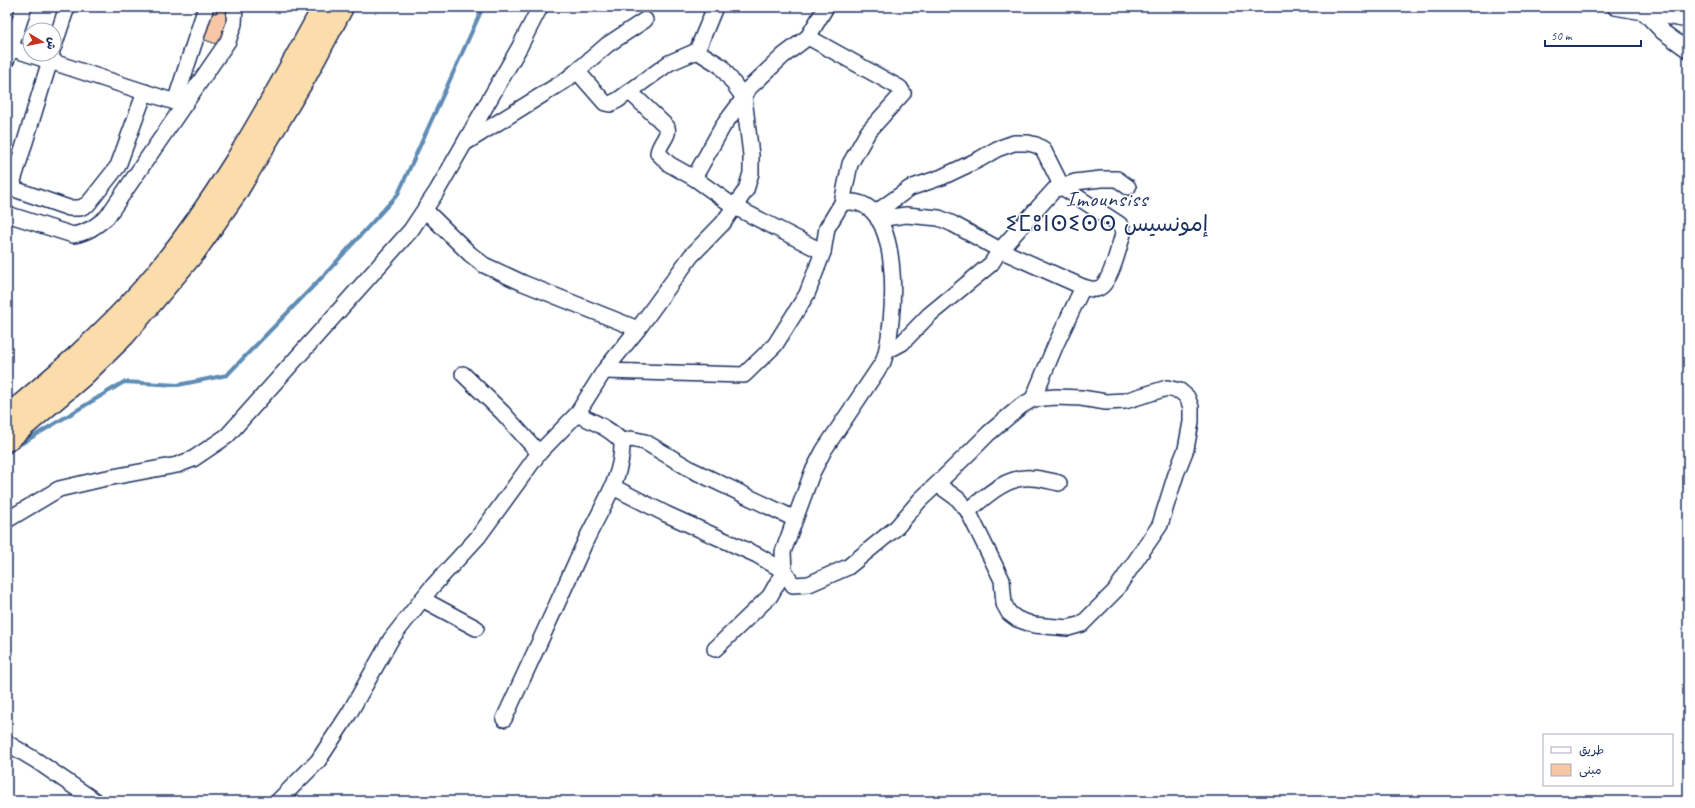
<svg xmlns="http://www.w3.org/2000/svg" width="1695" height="808" font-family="Caveat,'Playpen Sans Arabic','Noto Sans Tifinagh',sans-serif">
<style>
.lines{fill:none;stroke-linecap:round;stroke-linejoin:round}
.stream{stroke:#5f8cb4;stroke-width:4}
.building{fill:#f6c6a5;stroke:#1b2f5e}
.minor-casing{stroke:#1b2f5e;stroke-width:18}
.highway-casing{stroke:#1b2f5e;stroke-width:25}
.minor{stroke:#fff;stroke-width:15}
.highway{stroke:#fbddab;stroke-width:22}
.labels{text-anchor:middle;stroke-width:3;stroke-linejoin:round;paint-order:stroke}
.quarter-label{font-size:22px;letter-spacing:1px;fill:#1b2f5e;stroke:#fff}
</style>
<rect width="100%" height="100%" fill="#fff"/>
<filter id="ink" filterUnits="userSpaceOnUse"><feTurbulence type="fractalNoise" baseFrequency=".025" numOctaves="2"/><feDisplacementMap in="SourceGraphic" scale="8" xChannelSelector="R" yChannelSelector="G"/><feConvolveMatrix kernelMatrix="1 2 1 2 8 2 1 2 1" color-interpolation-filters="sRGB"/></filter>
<g filter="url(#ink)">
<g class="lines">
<!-- stream -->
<path class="stream" d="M7,454L14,448L124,382L178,385L227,375L328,271L398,194L483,7"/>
</g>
<!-- building -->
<path class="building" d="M218,7H232L219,45L202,39L211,12L216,13Z"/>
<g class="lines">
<defs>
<g id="minor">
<path d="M1615,7L1688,20"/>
<path d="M1643,11L1663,32L1688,50"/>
<path d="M54,46L67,7"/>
<path d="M7,47L184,105"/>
<path d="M52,54L13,181L14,187L17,190L69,208H80L88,204L118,166L145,92"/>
<path d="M7,59L24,7"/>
<path d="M577,71L607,45L645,20"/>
<path d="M630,92L667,127C670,136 659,143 658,153L669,164L694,178L735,207L823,252"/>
<path d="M175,102L206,7"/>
<path d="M465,143L566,80L577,71L605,103L610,104L618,100L669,63L697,51"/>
<path d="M694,178L723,126L744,98L721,66L697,51L715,7"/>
<path d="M842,203C906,189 896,328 883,362L824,450L812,473L783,552L784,571L793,585L809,584L848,567L897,527L920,500L937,484L971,451L989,433L1021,406L1033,399L1056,397L1081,398L1106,402L1125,401L1167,388L1180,391L1187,397L1191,407V422L1186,449L1176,474L1160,525L1115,591L1082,624L1068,628L1034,625L1017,619L1009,613L1004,604L1002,580L968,511L958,499L937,484"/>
<path d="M425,210L470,254L484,265L523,283L638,329"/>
<path d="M875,213L910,188L942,177L980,159L997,149L1014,143H1028L1036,145L1043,149L1062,187L1119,224L1122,228L1123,234C1119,246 1110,288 1096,289C1092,290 1087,288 1083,287L1000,250L953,224L939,218L906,215L878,219"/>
<path d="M7,214L73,235C87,233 96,226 107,217L228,41L234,24L235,7"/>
<path d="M887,351L902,343L929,315L991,264L1000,250L1054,190L1075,182L1101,179H1117L1128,187"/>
<path d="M604,371L744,375L775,345L807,294L823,252L827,228L842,203L850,164L868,132L903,93L900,88L808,37"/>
<path d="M463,374L503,413L539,453L577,414"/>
<path d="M1033,399L1056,344L1083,287"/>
<path d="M622,442L631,439L645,442L692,470L795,519"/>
<path d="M613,487L666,514L757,555L784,571L770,596L715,649"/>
<path d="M968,511C985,497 1006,476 1031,478C1040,478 1050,481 1059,483"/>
<path d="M7,520L59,489L102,479L177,465L193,459L227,436L411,230L437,191L519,48L540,7"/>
<path d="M422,599L476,628"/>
<path d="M504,719C532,659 559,600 586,540C601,508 623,478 622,442C610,428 593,422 577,414L604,371L638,329L691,256L723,223L746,190L751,173V155L744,98L748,89L783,56L808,37L826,7"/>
<path d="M7,743L37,761L95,801"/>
<path d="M278,801L318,761L350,712L391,639L431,588L478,537L539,453"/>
</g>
<g id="highway">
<path d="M7,417C55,377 102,337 144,289C217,205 270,105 324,7"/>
<path d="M7,440L82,376L124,335L194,252L236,192L305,76L342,7"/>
</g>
</defs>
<!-- minor casing -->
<use href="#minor" class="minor-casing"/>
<!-- highway casing -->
<use href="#highway" class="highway-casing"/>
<!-- minor -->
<use href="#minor" class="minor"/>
<!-- highway -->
<use href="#highway" class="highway"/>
</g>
</g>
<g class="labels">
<!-- quarter labels -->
<g class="quarter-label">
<text x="1107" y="206">Imounsiss<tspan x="1107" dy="25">ⵉⵎⵓⵏⵙⵉⵙⵙ إمونسيس</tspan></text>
</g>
</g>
<!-- margin -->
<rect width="1695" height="808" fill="none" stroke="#fff" stroke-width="24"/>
<rect x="12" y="12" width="1671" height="784" fill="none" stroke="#1b2f5e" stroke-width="1.5" filter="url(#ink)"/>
<!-- legend -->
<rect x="1543" y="734" width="130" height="52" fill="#ffffff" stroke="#a4acbf"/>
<rect x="1551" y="747" width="20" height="6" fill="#ffffff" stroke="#a4acbf"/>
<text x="1579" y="754" font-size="12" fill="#1b2f5e">طريق</text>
<rect x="1551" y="764" width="20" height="12" fill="#f6c6a5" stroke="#a4acbf"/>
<text x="1579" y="774" font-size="12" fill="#1b2f5e">مبنى</text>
<!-- north arrow -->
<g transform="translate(42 42) rotate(100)"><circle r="19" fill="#ffffff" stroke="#a4acbf"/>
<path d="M0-3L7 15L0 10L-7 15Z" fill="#c8321e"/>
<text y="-6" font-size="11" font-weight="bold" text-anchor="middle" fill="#1b2f5e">ش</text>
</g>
<!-- scale -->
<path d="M1545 40v6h96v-6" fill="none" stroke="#1b2f5e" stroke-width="2"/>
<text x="1551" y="40" font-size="12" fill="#1b2f5e" stroke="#ffffff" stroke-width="3" paint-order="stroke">50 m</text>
</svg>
